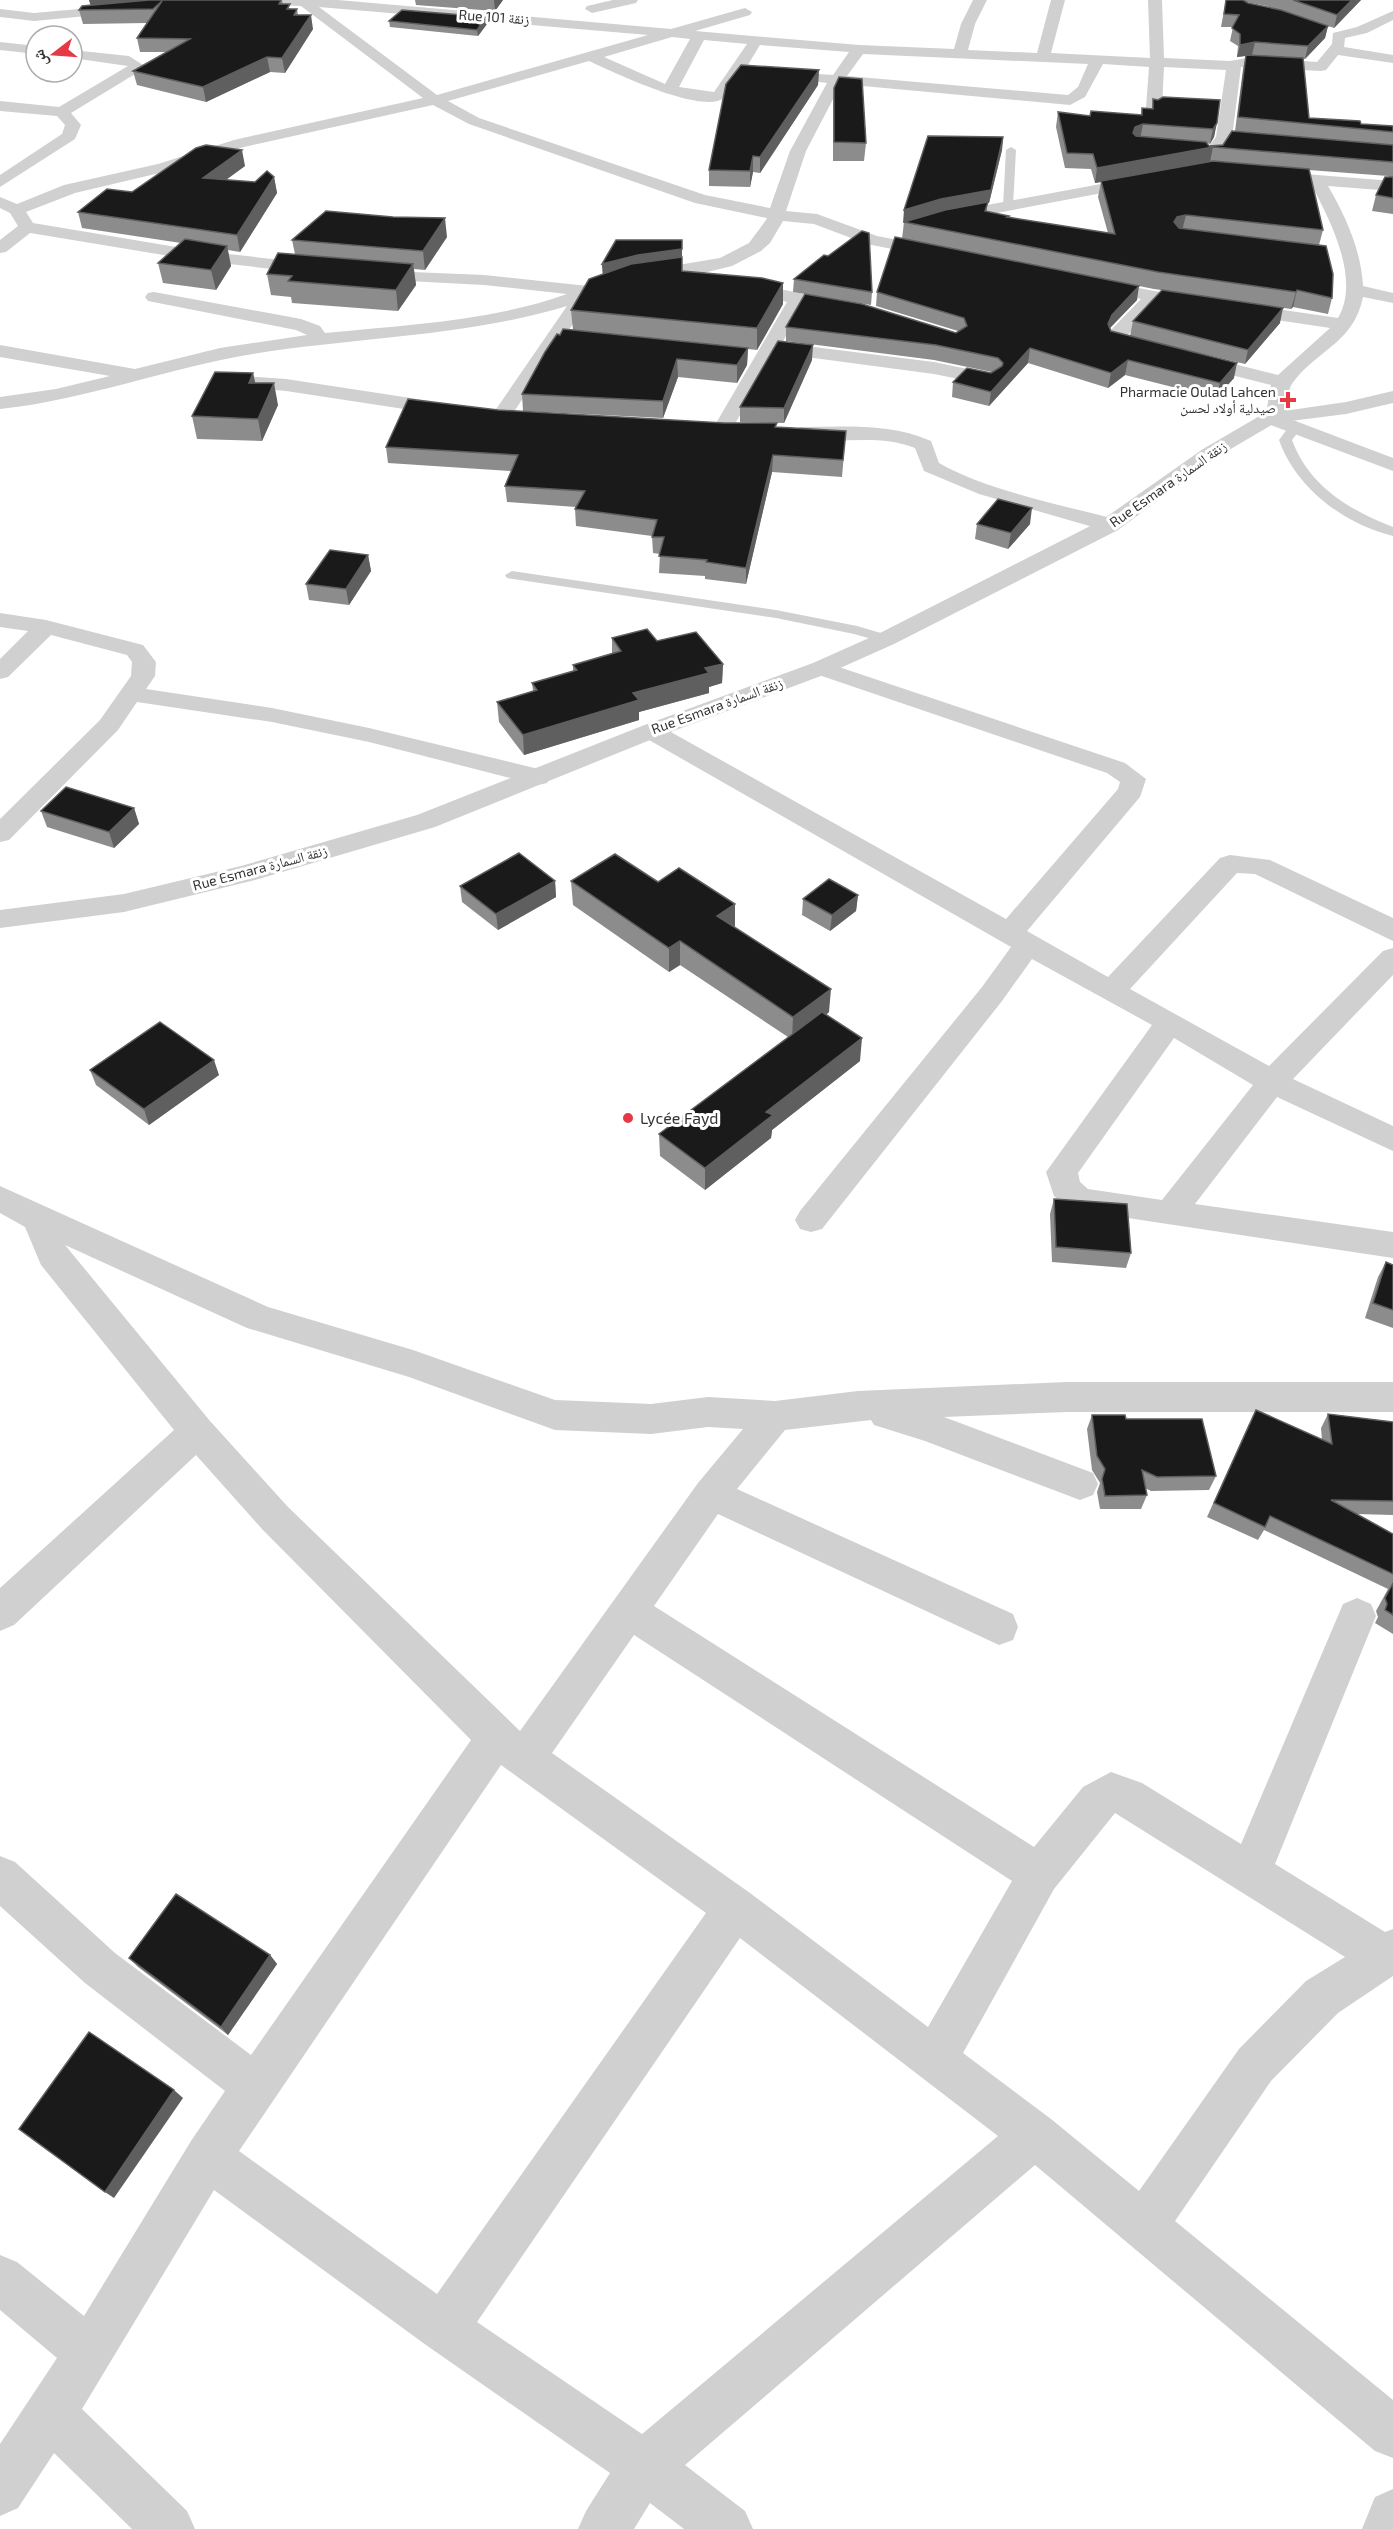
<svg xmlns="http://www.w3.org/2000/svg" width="1393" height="2529" font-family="'Exo 2','Noto Naskh Arabic',sans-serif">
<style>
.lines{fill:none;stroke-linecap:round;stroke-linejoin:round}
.service{fill:#d0d0d0;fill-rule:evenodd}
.minor{fill:#d0d0d0;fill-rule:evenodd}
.tertiary{fill:#d0d0d0;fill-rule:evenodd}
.wall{fill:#8c8c8c;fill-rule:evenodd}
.shaded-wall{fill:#5f5f5f}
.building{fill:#1a1a1a;stroke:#5f5f5f;stroke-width:1.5}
.poi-dot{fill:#e63946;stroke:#fff;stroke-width:2}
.labels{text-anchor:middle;stroke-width:6;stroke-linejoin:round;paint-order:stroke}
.far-street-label{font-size:14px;fill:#333;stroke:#fff}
.far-poi-label{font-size:14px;fill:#333;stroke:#fff;text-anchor:end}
.poi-label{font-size:16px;fill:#333;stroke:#fff;text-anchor:start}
</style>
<rect width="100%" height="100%" fill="#fff"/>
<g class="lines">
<!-- service -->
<g class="service">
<path d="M1011,147L1016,150L1013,206L1008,209L1003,206L1006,150Z"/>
<path d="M1296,423L1302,427L1292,440C1309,486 1349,510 1393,527V536C1344,524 1296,488 1279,440L1291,424Z"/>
<path d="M512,571L776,610L857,626L891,636L893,639L886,643L854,634L776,618L507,578L505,575Z"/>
</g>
<!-- minor -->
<g class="minor">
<path d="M246,0H338L671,29L745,8L752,12L750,15L695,31L859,45L954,49L961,24L973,0H987L975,24L968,50L1037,53L1051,0H1065L1051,53L1150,58L1148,0H1162L1164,58L1230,61L1252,57L1317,62L1332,44L1333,33L1357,27L1393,11V20L1367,33L1345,38L1344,47L1393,55V63L1338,55L1326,70L1321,71L1241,67L1232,138L1221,152L1218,169L1210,174L1202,169L1205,151L1216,137L1226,70L1164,67L1162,108L1154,113L1146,108L1149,67L1103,64L1085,97L1070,105L841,84L806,151L786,211L817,214L877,236L944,249L947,253L944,257L938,258L867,244L814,224L783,221L770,243L761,251L732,266L695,275L631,283L591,297L507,422H493L490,418L567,306C465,337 357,337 253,354C167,368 86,400 0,409V397L56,389L110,376L0,357V345L135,369L220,348L307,335L296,330L148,301L145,297L148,293L154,292L301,319L320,326L325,333C403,325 493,321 567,294L484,285L370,279L364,278L361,274L364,270L484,275L588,286L630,273L720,258L749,243L766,220L767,218L695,203L469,124L433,105L244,147L168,171L75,193L26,212L33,223L194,250L316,264L322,265L325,269L322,273L316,274L194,260L30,233L6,252L0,253V240L18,226L10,213L0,208V197L17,204L64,185L158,164L234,140L423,98L301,6L253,4ZM319,7L648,35L437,95ZM672,37L690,39L665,84L604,57ZM704,40L747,44L714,92L679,87ZM760,45L849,52L833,75L818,74L811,78L813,81L827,83L790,151L770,208L705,195L479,118L448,101L589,61C613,72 702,115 724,98C733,92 753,56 760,45ZM863,54L1088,64L1078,87L1068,95L847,76Z"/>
<path d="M613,0H638L636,3L592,13L585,9L587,6Z"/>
<path d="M124,5L131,9L129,12L34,21L0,17V9L34,13Z"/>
<path d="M0,42L36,46V54L0,50Z"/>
<path d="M72,50L129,56L143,65L140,71L71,113L81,125L75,139L0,187V175L62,134L65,125L57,116L0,111V101L59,107L128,66L72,58Z"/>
<path d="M1266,171L1393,181V191L1328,186C1346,217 1361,250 1363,286L1393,293V303L1363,297C1354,342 1319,349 1294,381C1286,390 1289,406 1285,417L1393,458V471L1263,422L1260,418L1266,413L1271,385L1112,345L1107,339L1111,330L1141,299L1088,288L1085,284L1088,280L1094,279L1154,291L1338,318C1361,279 1330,220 1311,184L1260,179L1258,176ZM1158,302L1330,328L1278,375L1126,337Z"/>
<path d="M1144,176L1152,181L1150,184L944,223L935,218L944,213Z"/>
<path d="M739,281L844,302L853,308L844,314L803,305L782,343L934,362L996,375L999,379L989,385L934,374L776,353L729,434H715L712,430L787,302L733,290L730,286Z"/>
<path d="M231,375L286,379L450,404L457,406L460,410L457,414L450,416L286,391L224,385L221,381Z"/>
<path d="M801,427C846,427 889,423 931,441L939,463C988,491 1063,505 1118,520L1121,525L1118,530L1110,532L979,494L924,471L915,448C874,432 834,447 794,437L791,433L794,429Z"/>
<path d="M0,613L46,620L143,645L156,662L155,676L146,689L272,708L369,728L547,771L551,777L547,783L538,785L369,742L272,722L137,702L118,730L9,840L0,842V819L100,720L131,676L132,662L127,655L51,635L8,677L0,679V659L28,631L0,627Z"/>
<path d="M821,661L1125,763L1146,779L1140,797L1027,931L1108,977L1220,858L1230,855L1270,860L1393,918V941L1255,874L1237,873L1130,989L1269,1066L1383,951L1393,948V975L1293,1079L1393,1126V1151L1277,1097L1195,1204L1393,1232V1258L1068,1209L1054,1196L1046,1172L1152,1025L1032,959L1002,1001L822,1229L811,1232L800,1229L795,1220L800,1211L982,987L1011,947L642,736L639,731L642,726L651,724L660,726L1006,919L1118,789L1120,782L1107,773L813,673L809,668L813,663ZM1174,1038L1253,1085L1162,1200L1088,1189L1080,1182L1078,1173Z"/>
<path d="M0,1186L268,1307L413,1350L555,1400L651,1404L708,1397L775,1401L858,1391L1067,1382H1393V1412H1067L944,1417L1093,1473L1098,1484L1093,1495L1080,1500L925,1441L874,1425L871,1420L785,1430L737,1489L1013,1614L1018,1627L1013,1640L999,1645L718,1514L654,1606L1034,1847L1083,1787L1111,1772L1142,1783L1241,1844L1343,1604L1357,1598L1371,1604L1376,1616L1275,1864L1385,1932L1393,1929V1976L1338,2013L1271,2081L1175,2221L1393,2400V2458L1375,2451L1035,2165L685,2465L745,2511L753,2529H684L650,2503L634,2529H578L586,2511L610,2473L426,2345L214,2190L82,2409L187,2511L195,2529H132L54,2453L18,2508L0,2516V2444L57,2358L0,2310V2255L17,2262L84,2316L191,2141L225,2091L85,1983L0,1906V1856L15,1862L115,1953L251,2055L471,1740L262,1529L196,1455L14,1625L0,1631V1588L174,1430L41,1265L25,1227L0,1213ZM65,1245L247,1328L409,1377L555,1430L651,1434L708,1427L743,1429L698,1483L520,1731L288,1507L210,1421ZM634,1635L1012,1881L928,2027L750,1893L552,1753ZM501,1765L706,1913L437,2294L239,2151ZM1115,1813L1345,1957L1306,1981L1239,2049L1139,2191L1051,2119L963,2053L1054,1889ZM740,1938L998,2136L642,2434L477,2322Z"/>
<path d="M1393,2489V2529H1362L1375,2497Z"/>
</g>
<!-- tertiary -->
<path class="tertiary" d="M1393,391V403L1346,414L1275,423L1217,457L1118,530L894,644L829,673L660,736L435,827L255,880L124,912L0,928V910L124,894L241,866L417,815L642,726L813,663L878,634L1102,520L1203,449L1263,414L1346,402Z"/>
</g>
<!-- wall -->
<g class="wall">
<path d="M89,0H282L283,4L291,9H297L298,15L313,29L285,73L270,72L206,102L137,85L133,71L166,52H140L137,38L147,23L83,24L79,10L91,5Z"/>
<path d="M415,0H503L495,11L416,5Z"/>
<path d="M1226,0H1361L1334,28L1328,26L1325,38L1305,59H1303L1309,118L1361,124L1393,126V214L1372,211L1376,195L1390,177L1388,176L1309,170L1323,230L1319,245L1332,298L1328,314L1293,307L1291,309L1154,289L902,239L904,222L903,223L1003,137L1002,150L989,203H987L986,211L1008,218L1108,233L1098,197L1101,182L1095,183L1091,169L1065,168L1056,127L1058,112L1090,116L1141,115L1142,108L1152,109L1153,99L1158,100H1220L1214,137L1210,144L1207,143L1209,146L1223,145L1235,131L1243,69L1246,56L1237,57L1238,46L1230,41L1233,27H1221ZM1246,2L1267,6L1275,9L1248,3ZM1248,55H1252L1283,57Z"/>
<path d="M389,21L487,24L478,36L390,27Z"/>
<path d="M819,70L818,85L760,173L753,172L750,187L709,186V170Z"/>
<path d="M834,88L866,143L864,161H833V105Z"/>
<path d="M245,166L226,180L255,182L274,177L277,193L240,252L228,250L231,266L216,290L163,283L158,263L181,243L82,228L78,212Z"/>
<path d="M393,217L447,237L425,270L414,269L416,285L398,311L292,303L291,297L271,295L267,274L295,254L292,240Z"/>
<path d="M682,240V271L783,283V304L757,350L748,349L747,365L737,383L678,377L663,418L523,411L522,394L560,335L573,330L571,310L603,274L602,264Z"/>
<path d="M828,256L872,292L871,305L793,292L794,279Z"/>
<path d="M877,292L1137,300L1110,328L1111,331L1130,336L1133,321L1280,323L1245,364L1154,342L1234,378L1216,398L1125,375L1108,388L1028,363L989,406L952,397L953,382L992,372L934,360L786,341V327L956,333L958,331L876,306Z"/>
<path d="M812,360L784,423L740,422V407Z"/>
<path d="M253,373L255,383L278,405L262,441L197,439L192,416Z"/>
<path d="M498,410L846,431L842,477L772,472L746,584L705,579V576L659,573L660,554L653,553L652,536L576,526L575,509L576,507L507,502L505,486L511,471L388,463L386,447Z"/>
<path d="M977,524H1030L1008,549L975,539Z"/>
<path d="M368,555L371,571L349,605L309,600L306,584Z"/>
<path d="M612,638L657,641L723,664L722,683L709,687V693L639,712V720L524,755L499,722L497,702L533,691L532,683L573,672V665L612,653Z"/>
<path d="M134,808L139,824L114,848L47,827L41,811Z"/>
<path d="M555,881L556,897L498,930L462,902L460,886Z"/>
<path d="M571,881L658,882L734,927L829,1012L826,1015L860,1061L772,1130L771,1138L705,1190L660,1156L659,1134L788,1037L680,965L669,972L573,905Z"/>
<path d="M858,895L856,911L830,931L802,915L803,899Z"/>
<path d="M90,1070L219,1075L149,1125L96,1085Z"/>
<path d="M1054,1199L1131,1253L1126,1268L1052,1262L1050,1214Z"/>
<path d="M1386,1262L1393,1265V1328L1365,1318L1378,1277Z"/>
<path d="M1328,1414L1393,1422V1515L1356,1514L1393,1534V1634L1375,1623L1378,1617L1376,1611L1388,1589L1264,1530L1258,1540L1207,1517L1249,1424L1322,1440L1321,1428Z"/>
<path d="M1092,1415L1126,1419L1216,1476L1209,1490L1151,1491L1145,1488L1147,1495L1141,1509H1100L1097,1492L1100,1483L1092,1470L1087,1429Z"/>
<path d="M270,1955L277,1964L228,2035L138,1967L129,1958Z"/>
</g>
<!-- shaded-wall -->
<g class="shaded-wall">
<path d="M89,0H165L91,7Z"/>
<path d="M494,0H503L495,11Z"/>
<path d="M1352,0H1361L1334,28L1337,15Z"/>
<path d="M311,15L313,29L285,73L282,58Z"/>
<path d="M486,17L487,24L478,36L477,30Z"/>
<path d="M1328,26L1325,38L1305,59L1308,46Z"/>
<path d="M1255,42L1252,55L1237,57L1240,45Z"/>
<path d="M267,57L270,72L206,102L203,87Z"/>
<path d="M819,70L818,85L760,173V157Z"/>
<path d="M1217,123L1214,137L1210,144L1213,129Z"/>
<path d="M1143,124L1140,139L1132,142L1133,133L1135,127Z"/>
<path d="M1003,137L1002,150L989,203H987L986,218L940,212L903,223L904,210Z"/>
<path d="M1213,147L1210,162L1095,183L1097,168Z"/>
<path d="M242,150L245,166L206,194L203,178Z"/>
<path d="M753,156V172L750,187V171Z"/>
<path d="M274,177L277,193L240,252L237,235Z"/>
<path d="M1186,215L1182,231L1171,238L1174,222L1177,217Z"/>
<path d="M445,218L447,237L425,270L423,251Z"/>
<path d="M227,246L231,266L216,290L211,270Z"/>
<path d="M682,249V263L603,278L602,264L638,255Z"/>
<path d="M413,264L416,285L398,311L396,290Z"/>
<path d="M783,283V304L757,350V328Z"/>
<path d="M1139,286L1137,300L1109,329L1108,324L1112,315Z"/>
<path d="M1297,290L1293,307L1291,309L1296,292Z"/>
<path d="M1283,308L1280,323L1245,364L1248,350Z"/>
<path d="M813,345L812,360L784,423V408Z"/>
<path d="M748,348L747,365L737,383V365Z"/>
<path d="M1030,348L1028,363L989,406L991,392Z"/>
<path d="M677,359L678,377L663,418V401Z"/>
<path d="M1128,360L1125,375L1108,388L1111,373Z"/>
<path d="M1237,363L1234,378L1216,398L1220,383Z"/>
<path d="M253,373L258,395L249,383Z"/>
<path d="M274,383L278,405L262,441L258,419Z"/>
<path d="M773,455L772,472L746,584V568Z"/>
<path d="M1032,508L1030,524L1008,549L1011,533Z"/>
<path d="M368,555L371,571L349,605L346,589Z"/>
<path d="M723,664L722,683L709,687V693L639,712V720L524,755L523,735L633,693L705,668Z"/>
<path d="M134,808L139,824L114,848L109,832Z"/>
<path d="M555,881L556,897L498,930L496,914Z"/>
<path d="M858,895L856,911L830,931L832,915Z"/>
<path d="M735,904V927L717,916Z"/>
<path d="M680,941V965L669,972V948Z"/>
<path d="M831,989L829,1012L792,1040L793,1017Z"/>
<path d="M862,1038L860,1061L772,1130L771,1138L705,1190V1168L766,1112Z"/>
<path d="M214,1060L219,1075L149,1125L144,1109Z"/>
<path d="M270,1955L277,1964L228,2035L221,2027Z"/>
<path d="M174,2090L183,2098L114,2198L105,2192Z"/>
</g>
<!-- building -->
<g class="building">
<path d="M149,0H281L279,4H290L287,9H297L294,15H311L282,58L267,57L203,87L133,71L190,39L137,38L162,1L153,9L79,10L82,6Z"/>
<path d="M1226,0H1243L1248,3L1281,10L1328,26L1308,46L1255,42L1240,45V34L1232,28L1239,15L1224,14Z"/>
<path d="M1293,0H1352L1337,15Z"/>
<path d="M402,10L486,17L477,30L389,21Z"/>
<path d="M1246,55L1303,58L1309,118L1360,121L1361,124L1393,126V132L1238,117Z"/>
<path d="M741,65L819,70L760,157L753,156L750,171L709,170L726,84Z"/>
<path d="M839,77L862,79L866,143L834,142V88Z"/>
<path d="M1163,97L1220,100L1217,123L1213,129L1143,124L1135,127L1133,133L1136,136L1206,142L1209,146L1223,145L1232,131L1393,145V162L1213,147L1097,168L1093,154L1067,153L1058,112L1090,116L1091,111L1142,115V108L1153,109V99L1158,100Z"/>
<path d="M928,136L1003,137L991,190L941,199L904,210Z"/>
<path d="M206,145L242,150L203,178L255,182L267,171L274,177L237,235L78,212L107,189L132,192L196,148Z"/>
<path d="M1213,161L1309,169L1323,230L1186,215L1177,217L1174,222L1179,228L1326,246L1333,274L1332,298L1297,290L1296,292L1158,272L904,222L945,210L988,202L985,211L1009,216L1007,217L1115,234L1101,181Z"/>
<path d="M1385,177H1393V198L1376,195Z"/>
<path d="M326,211L393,217L445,218L423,251L292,240Z"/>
<path d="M862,231L869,233L872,292L794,279L824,255L828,256Z"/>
<path d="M895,237L1139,286L1112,315L1108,324L1111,331L1237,363L1220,383L1128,360L1111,373L1030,348L991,392L953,382L967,368L991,373L1002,366L1003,363L998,358L936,345L786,327L805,294L862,304L956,333L967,326L964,318L877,292Z"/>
<path d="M185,239L227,246L211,270L158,263Z"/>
<path d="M616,240H682V249L638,255L602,264Z"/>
<path d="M278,253L413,264L396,290L288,281L292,276L267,274Z"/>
<path d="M682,257V271L762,278L783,283L757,328L571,310L589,279L631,264Z"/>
<path d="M1162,290L1283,308L1248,350L1133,321Z"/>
<path d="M563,329L748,348L737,365L677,359L663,401L522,394L545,352L557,334L560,335Z"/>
<path d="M778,341L813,345L784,408L740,407Z"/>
<path d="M215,372L253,373L249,383H274L258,419L192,416Z"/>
<path d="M408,399L498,410L724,423H777L775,427L846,431L843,460L773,455L746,568L706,562L707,560L659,556L664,537H652L657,520L575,509L585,491L505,486L518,455L386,447Z"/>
<path d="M998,499L1032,508L1011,533L977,524Z"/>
<path d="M330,550L368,555L346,589L306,584Z"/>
<path d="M647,629L657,641L696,632L723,664L705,668L709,673L633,693L639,700L523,735L497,702L537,690L532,683L577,670L573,665L621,651L612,638Z"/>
<path d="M66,787L134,808L109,832L41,811Z"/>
<path d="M519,853L555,881L496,914L460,886Z"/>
<path d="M615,854L658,882L679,868L735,904L717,916L831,989L793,1017L680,941L669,948L571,881Z"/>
<path d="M829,879L858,895L832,915L803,899Z"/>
<path d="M822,1012L862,1038L766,1112L773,1115L705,1168L659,1134Z"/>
<path d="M160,1022L214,1060L144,1109L90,1070Z"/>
<path d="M1054,1199L1127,1204L1131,1253L1056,1247Z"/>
<path d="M1386,1262L1393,1265V1310L1373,1303Z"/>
<path d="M1256,1410L1332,1444L1328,1414L1393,1422V1501L1331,1500L1393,1534V1574L1270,1516L1265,1527L1214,1503Z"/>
<path d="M1092,1415H1125L1126,1419H1202L1216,1476L1157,1477L1142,1470L1147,1495L1105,1496L1102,1479L1105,1469L1097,1456Z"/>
<path d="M1393,1583V1615L1385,1610L1387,1604L1385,1598Z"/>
<path d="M176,1894L270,1955L221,2027L129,1958Z"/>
<path d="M89,2032L174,2090L105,2192L19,2129Z"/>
</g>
<!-- markers -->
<g class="poi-dot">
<path d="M1285 391h6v6h6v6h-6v6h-6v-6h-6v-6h6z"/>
<circle cx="628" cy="1118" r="6"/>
</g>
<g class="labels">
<!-- far-street labels -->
<g class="far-street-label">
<text transform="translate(494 17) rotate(4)" y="5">Rue 101 زنقة</text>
<text transform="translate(1168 484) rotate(-35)" y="5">Rue Esmara زنقة السمارة</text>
<text transform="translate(717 706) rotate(-20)" y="5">Rue Esmara زنقة السمارة</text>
<text transform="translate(260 868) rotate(-15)" y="5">Rue Esmara زنقة السمارة</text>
</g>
<!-- far-poi labels -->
<g class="far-poi-label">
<text x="1276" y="397">Pharmacie Oulad Lahcen<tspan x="1276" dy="16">صيدلية أولاد لحسن</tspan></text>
</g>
<!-- poi labels -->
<g class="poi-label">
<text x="640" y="1124">Lycée Fayd</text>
</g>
</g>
<!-- north arrow -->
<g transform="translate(54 54) rotate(253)"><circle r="28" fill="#ffffff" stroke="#adadad" stroke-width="1.5"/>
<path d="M0-4.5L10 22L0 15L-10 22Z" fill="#e63946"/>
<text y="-9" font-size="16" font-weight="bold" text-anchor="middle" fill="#333333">ش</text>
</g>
</svg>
